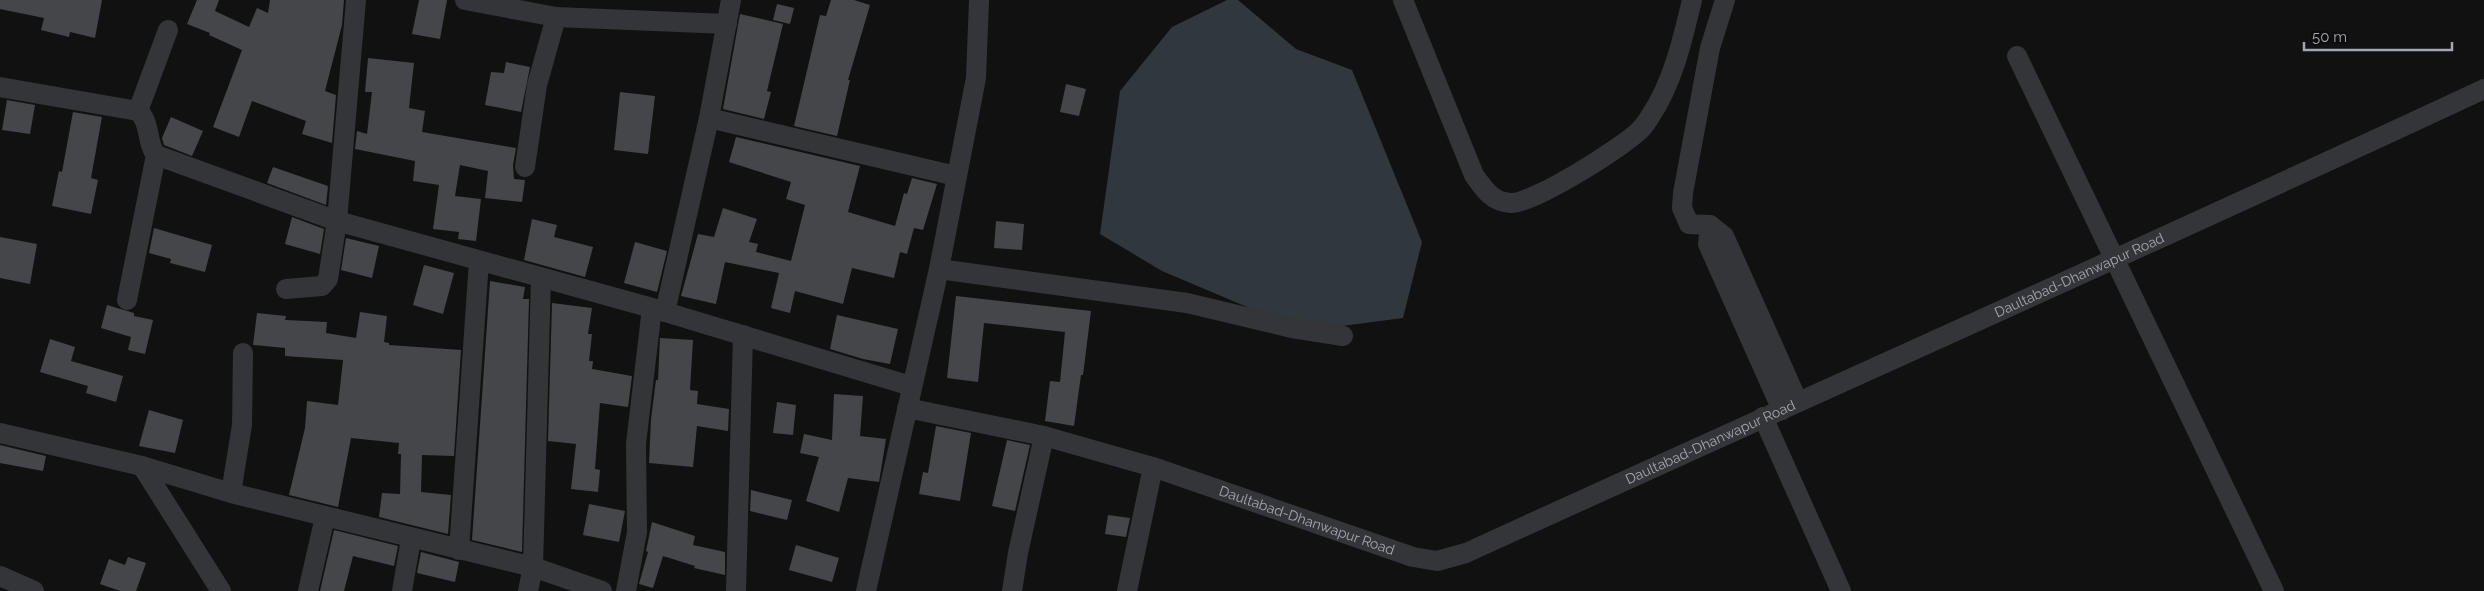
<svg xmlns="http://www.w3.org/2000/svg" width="2484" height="591" font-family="Raleway,sans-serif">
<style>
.water{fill:#30373d}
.building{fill:#45464a}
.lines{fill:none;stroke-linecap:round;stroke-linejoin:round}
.minor{stroke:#343539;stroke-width:20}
.labels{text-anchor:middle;stroke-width:4;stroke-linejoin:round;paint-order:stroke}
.street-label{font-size:14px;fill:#a4a7b1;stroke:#0c0c0d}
</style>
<rect width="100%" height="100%" fill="#111112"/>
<!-- water -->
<path class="water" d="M1227,0H1238L1296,49L1352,70L1422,242L1403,318L1304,331L1162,271L1100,234L1120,91L1172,27Z"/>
<!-- building -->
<g class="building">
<path d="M0,0H102L95,38L70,32L69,37L41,30L44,18L0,9Z"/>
<path d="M197,0H219L215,11L249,27L257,8L268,13L270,0H344L342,25L325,91L336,95L332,143L302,134L306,121L252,101L239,137L213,127L242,50L209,35L210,33L187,24Z"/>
<path d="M419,0H447L440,39L412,34Z"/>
<path d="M831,0H854L870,5L848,80H850L837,136L794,126L820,15L826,16Z"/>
<path d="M777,4L794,8L790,24L773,20Z"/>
<path d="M740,14L783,24L767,91L771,92L764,119L723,109Z"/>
<path d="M368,58L414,63L409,108L425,111L422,132L516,148L513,165L514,179L525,180L522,202L485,198L488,171L460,165L455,196L481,199L476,241L458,239L459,232L433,229L439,185L413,181L415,161L355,149L357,131L367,134L372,92H365Z"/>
<path d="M506,62L530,67L521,112L485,105L491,72L504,73Z"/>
<path d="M1066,84L1086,89L1079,116L1060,112Z"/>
<path d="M620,92L655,96L648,154L614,150Z"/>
<path d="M7,100L35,105L30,134L2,130Z"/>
<path d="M73,112L102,117L91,178L98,180L91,214L52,206L59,171L62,172Z"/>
<path d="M171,117L203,131L192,156L164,145L162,138Z"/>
<path d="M736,137L860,166L848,212L895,226L904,193L907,194L912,178L937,184L923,230L914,228L907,254L900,252L894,278L852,268L843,304L795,291L790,313L771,308L779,273L725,262L716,304L681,296L698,234L714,237L723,208L757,219L749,242L758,244L756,252L791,261L805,205L786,199L791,182L729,162Z"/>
<path d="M273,167L328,186L326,205L267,183Z"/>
<path d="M292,217L324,229L320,254L285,244Z"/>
<path d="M532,219L557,225L554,237L593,247L585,277L524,260Z"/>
<path d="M996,221L1024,224L1022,250L994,248Z"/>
<path d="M154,228L212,245L205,272L170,263L171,259L149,253Z"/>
<path d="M0,237L37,244L30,284L0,278Z"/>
<path d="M346,238L379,246L372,278L341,270Z"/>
<path d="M635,242L667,251L657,292L624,283Z"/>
<path d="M424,265L454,273L443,314L413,305Z"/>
<path d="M490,281L525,287L523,299H529L522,552L472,540Z"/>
<path d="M956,296L1091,311L1083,375H1081L1074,426L1045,421L1050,381L1060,382L1065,332L984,323L978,382L947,378Z"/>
<path d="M552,303L592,308L588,334H592L589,361H593L592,369L632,376L628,407L600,403L595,469L600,470L598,492L571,489L576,444L548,441Z"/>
<path d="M107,305L134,313V316L153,320L145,354L128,350L131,337L101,328Z"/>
<path d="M360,312L387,316L384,342L389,343V345L461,350L454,456L422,455L421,492L451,495L448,534L379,517L382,493L400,494L401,454H398L399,443L351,438L338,507L289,495L305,428L307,401L338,405L343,360L285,356V348L253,345L257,313L286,316L285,320L327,322L326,333L356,338Z"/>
<path d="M837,315L898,329L890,364L863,359L830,349Z"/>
<path d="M660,338L693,340L690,390L698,391L697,404L729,409L728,431L697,426L693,467L649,463L651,419L656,380H658Z"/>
<path d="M50,339L75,347L71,361L123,376L116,402L86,393L88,386L40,372Z"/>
<path d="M834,394L863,396L860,436L886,439L879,482L848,478L839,512L806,501L819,457L800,453L804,434L832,440Z"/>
<path d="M777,402L796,405L793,435L773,433Z"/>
<path d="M149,410L183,420L175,453L139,446Z"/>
<path d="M936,426L971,433L960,501L919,494L923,472L928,473Z"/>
<path d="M1007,440L1030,445L1015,511L992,506Z"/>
<path d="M0,445L46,456L43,471L0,463Z"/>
<path d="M751,490L792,500L787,520L750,511Z"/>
<path d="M589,504L625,511L619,542L583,535Z"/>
<path d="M1108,515L1130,518L1126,537L1105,534Z"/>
<path d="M652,522L695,536L693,545L725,552V575L694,568L695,566L663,556L653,588L639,584L648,552L646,551Z"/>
<path d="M334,530L398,546L394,566L353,556L344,591H320Z"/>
<path d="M796,545L839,558L832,582L789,570Z"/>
<path d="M421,552L459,562L455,582L417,573Z"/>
<path d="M128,557L146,563L136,591H120L100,584L109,559L125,565Z"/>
</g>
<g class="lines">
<!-- minor -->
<g class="minor">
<path d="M465,0L556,17L727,24"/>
<path d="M1403,0L1474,175C1484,189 1492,202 1511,203C1533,204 1623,147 1640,130C1644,126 1648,120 1651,115C1673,82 1683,38 1692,0"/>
<path d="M1725,0L1710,48L1683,193L1682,208L1689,224L1710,225L1724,236L1798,402"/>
<path d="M2017,56L2274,591"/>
<path d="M0,87L138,111C151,121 146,143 156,155L337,221L652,308L911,386"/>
<path d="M138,111L168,30"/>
<path d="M709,118L956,176"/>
<path d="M525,167L537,85L556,17"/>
<path d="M1710,225L1708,244L1782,410"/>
<path d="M939,269L1187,303L1292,328L1343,336"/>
<path d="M286,289L322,286L328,279L337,221L356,0"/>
<path d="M127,300L156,155"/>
<path d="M665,312L709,118L731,0"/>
<path id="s1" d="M907,408L1044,436L1153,467L1413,557L1437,561L1466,553C1805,398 2146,247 2484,89"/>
<path d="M1763,417L1841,591"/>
<path d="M0,433L142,466L231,493L533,567L602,591"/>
<path d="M142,466L221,591"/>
<path d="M231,493L242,425L243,353"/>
<path d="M459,550L479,261"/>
<path d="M0,576L34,591"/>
<path d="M308,591L325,517"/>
<path d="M402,591L411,539"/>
<path d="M528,591L533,567L541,278"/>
<path d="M626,591L637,532L636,444L652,308"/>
<path d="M736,591L743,335"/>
<path d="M866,591L939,269L976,78L979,0"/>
<path d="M1012,591L1018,553L1044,436"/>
<path d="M1127,591L1153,467"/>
</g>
</g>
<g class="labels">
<!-- street labels -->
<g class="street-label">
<text dy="5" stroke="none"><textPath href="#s1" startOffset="1256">Daultabad-Dhanwapur Road</textPath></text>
<text dy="5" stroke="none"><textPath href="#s1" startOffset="851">Daultabad-Dhanwapur Road</textPath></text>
<text dy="5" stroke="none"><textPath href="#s1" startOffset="416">Daultabad-Dhanwapur Road</textPath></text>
</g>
</g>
<!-- scale -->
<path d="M2304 42v8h148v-8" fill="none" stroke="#a4a7b1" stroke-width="2.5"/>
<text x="2312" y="42" font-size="15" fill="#a4a7b1" stroke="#0c0c0d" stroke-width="4" paint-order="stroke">50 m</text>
</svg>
